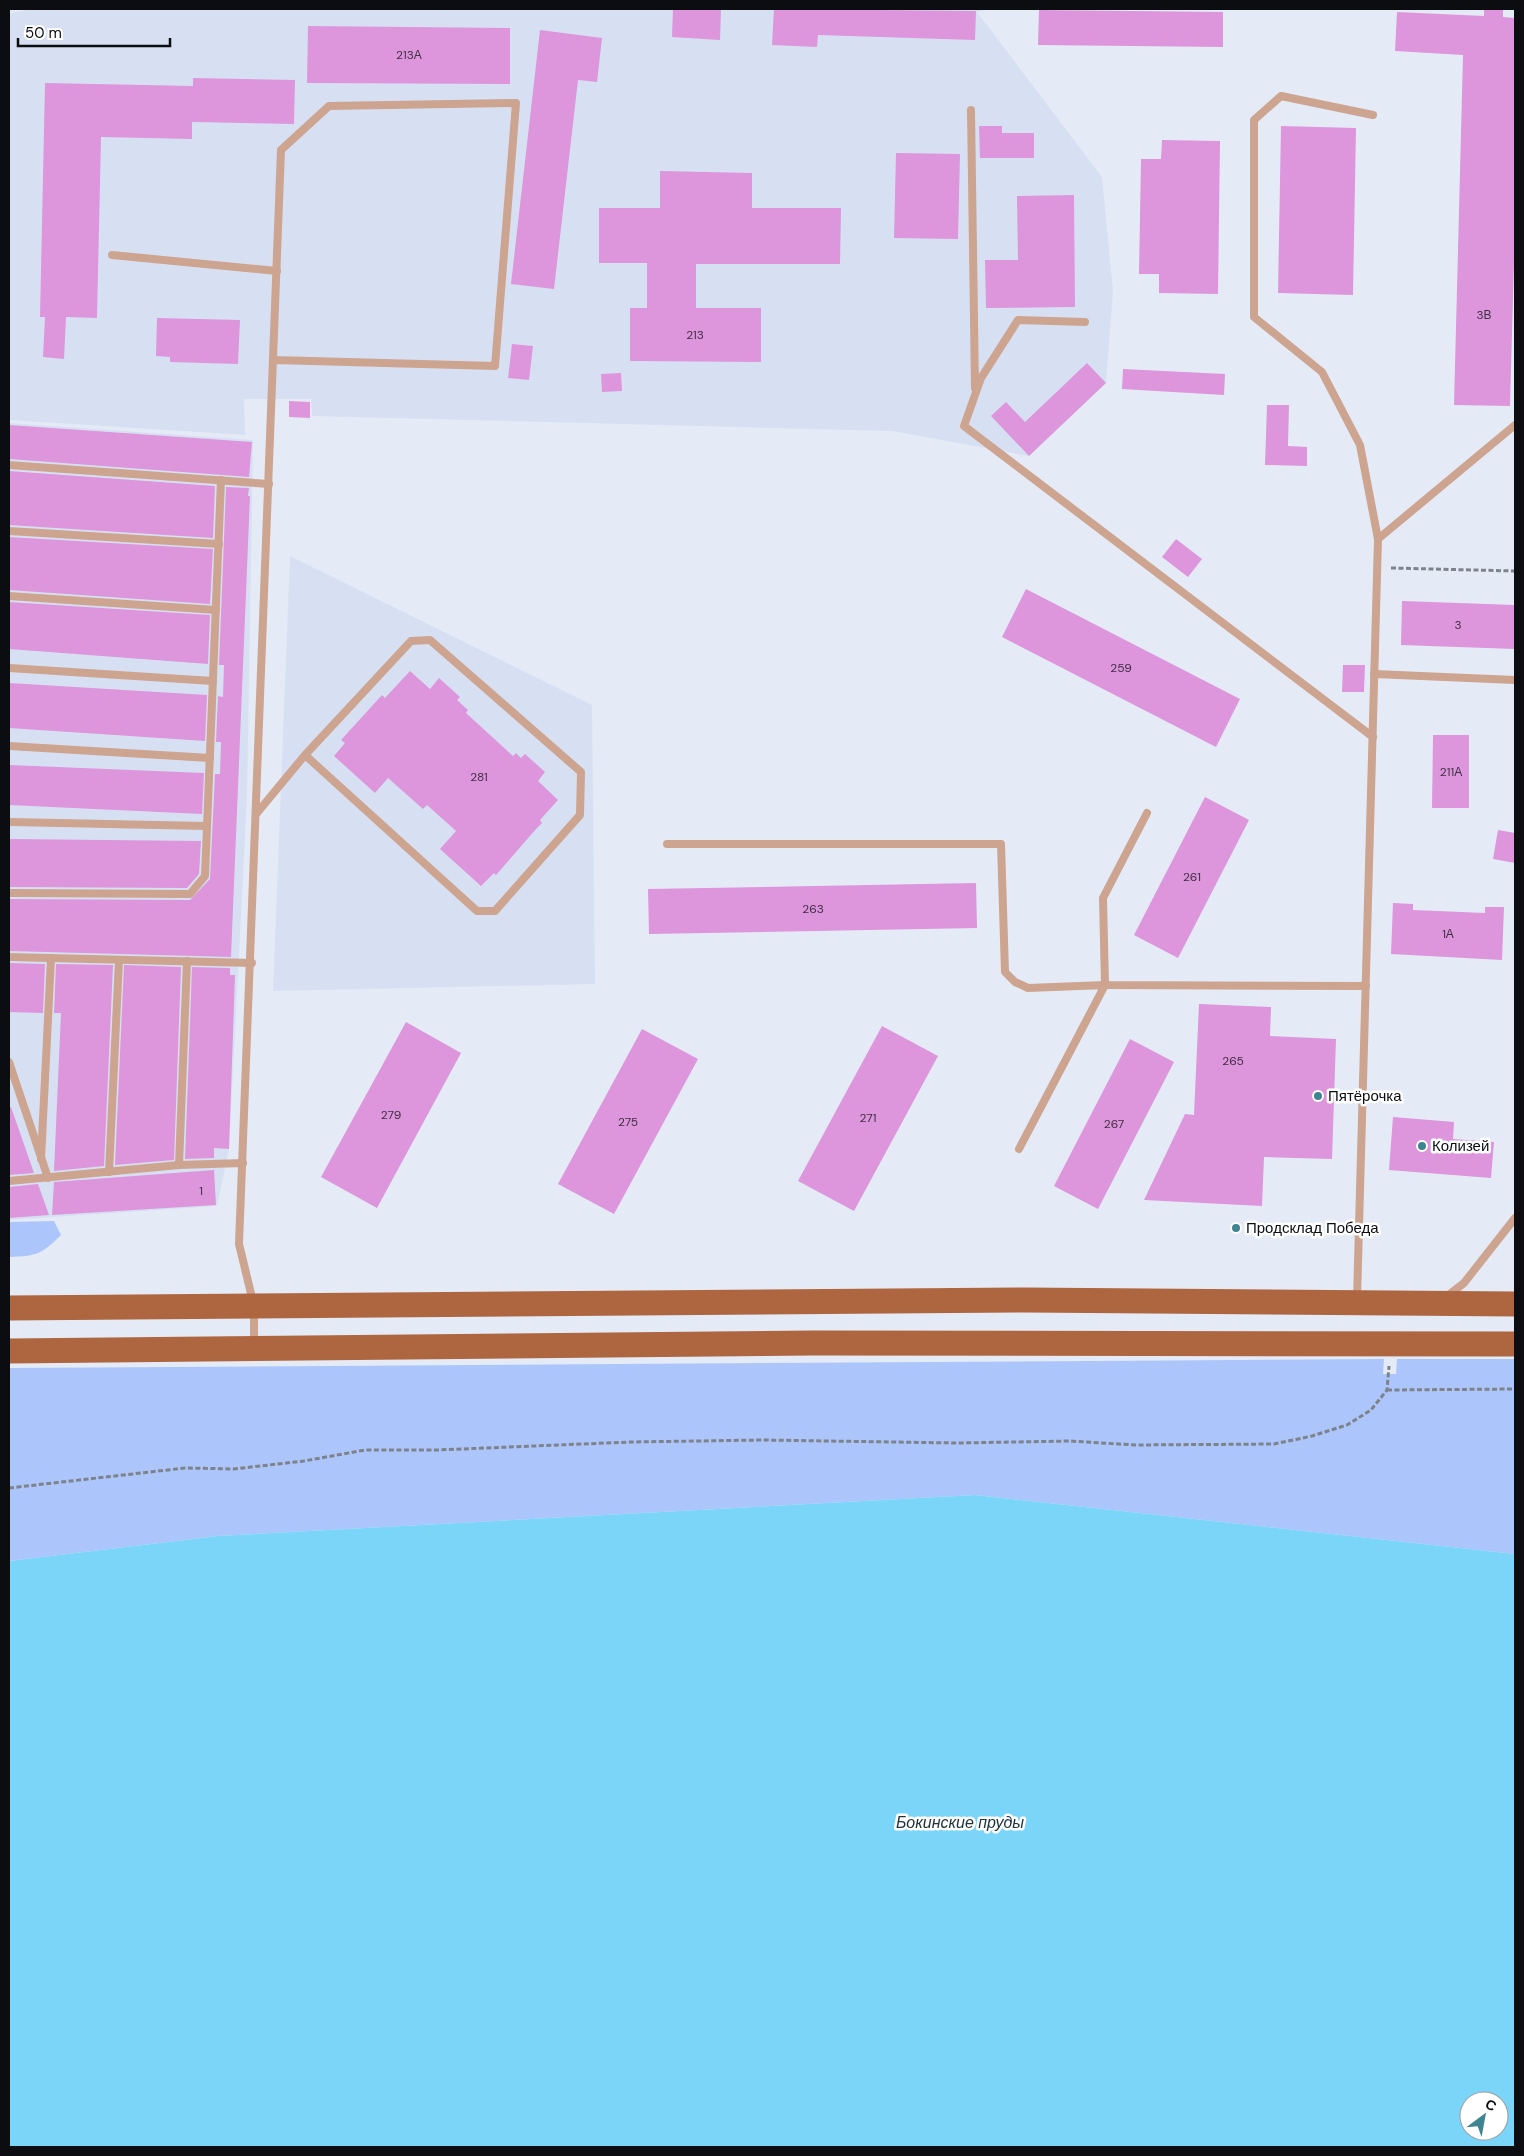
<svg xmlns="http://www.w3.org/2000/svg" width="1524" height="2156" font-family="'DM Sans',sans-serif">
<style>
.built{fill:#d7e0f2}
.green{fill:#acc6fb}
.water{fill:#7ad5f9;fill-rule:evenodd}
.building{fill:#dd95dc}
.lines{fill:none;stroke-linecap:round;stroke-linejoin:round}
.path{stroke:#7e828a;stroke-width:3;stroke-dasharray:5 2.5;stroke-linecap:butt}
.lane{stroke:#cda490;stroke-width:8}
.primary{stroke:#ae6641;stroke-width:25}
.poi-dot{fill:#3f8491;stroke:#fff;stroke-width:2}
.labels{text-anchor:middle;stroke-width:5;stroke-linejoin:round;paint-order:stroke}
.number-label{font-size:12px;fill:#402f44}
.poi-label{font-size:15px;fill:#0b0d11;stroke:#fff;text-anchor:start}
.water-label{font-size:16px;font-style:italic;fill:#20353e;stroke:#fff}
</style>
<rect width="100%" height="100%" fill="#e5ebf6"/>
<!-- built -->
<g class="built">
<path d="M30,9H988L977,12L1102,177L1113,291L1106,383L1029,456L892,431L312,416L311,399H244L245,435L9,420V14Z"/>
<path d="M9,423L253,440L247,799L229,1149L217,1206L9,1220Z"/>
<path d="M290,556L592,705L595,984L273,991Z"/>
</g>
<!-- green -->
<g class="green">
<path d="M54,1221L61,1235C41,1255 36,1256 9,1257V1222Z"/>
<path d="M1384,1359L1383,1374H1396L1397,1359H1515V1554L975,1495L218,1536L9,1561V1368Z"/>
</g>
<!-- water -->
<path class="water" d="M975,1495L1515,1554V2147H9V1561L218,1536ZM1469,2101H1499V2131H1469Z"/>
<!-- building -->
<g class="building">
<path d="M673,9H721L720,40L672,37Z"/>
<path d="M774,9L976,11L975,40L818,35L817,47L772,45Z"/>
<path d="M1484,9H1503V17L1515,18V225L1510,406L1454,405L1463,55L1395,51L1397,12L1484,16Z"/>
<path d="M1039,10L1223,12V47L1038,45Z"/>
<path d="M308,26L510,28V84L307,83Z"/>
<path d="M540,30L602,38L597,82L578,80L554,289L511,284Z"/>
<path d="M193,78L295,80L294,124L192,122V139L101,137L97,318L66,317L64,359L43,357L45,317H40L45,83L193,86Z"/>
<path d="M979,126H1002V133H1034V158H980Z"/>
<path d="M1281,126L1356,128L1353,295L1278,293Z"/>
<path d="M1162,140L1220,141L1218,294L1159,293V274H1139L1141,159H1161Z"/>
<path d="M896,153L960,154L958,239L894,238Z"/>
<path d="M660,171L752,173V208H841L840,264H696V308H761V362L630,361V308H647V263H599V208H660Z"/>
<path d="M1074,195L1075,307L986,308L985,260H1018L1017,196Z"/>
<path d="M157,318L240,320L238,364L170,362V357L156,356Z"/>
<path d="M512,344L533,346L529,380L508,378Z"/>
<path d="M1087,363L1106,383L1029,456L991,416L1006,402L1025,422Z"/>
<path d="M1123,369L1225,374L1224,395L1122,389Z"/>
<path d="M621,373L622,391L602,392L601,374Z"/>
<path d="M289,401L310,402V418L289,417Z"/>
<path d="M1267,405H1289L1288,446L1307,447V466L1265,465Z"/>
<path d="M9,425L252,442L249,477L9,459Z"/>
<path d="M9,471L215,486L213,538L9,525Z"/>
<path d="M226,487L249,488L248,496H250L231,957L9,951V899L190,900L210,879L215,774H220L221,742H216L218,696L223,697L224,665H219Z"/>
<path d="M9,537L213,549L210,604L9,590Z"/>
<path d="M1176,539L1202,559L1188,577L1162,557Z"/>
<path d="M1026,589L1240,699L1216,747L1002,637Z"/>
<path d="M1402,601L1515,605V649L1401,645Z"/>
<path d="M9,602L210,615L208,664L9,649Z"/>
<path d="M1343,665H1365L1364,692H1342Z"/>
<path d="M410,671L430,689L439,678L460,697L457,700L468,710L466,713L513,756L516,753L521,758L525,754L545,772L538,781L558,800L540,820L542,823L536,829L496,875L494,873L481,886L440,849L456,831L427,805L423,809L388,778L375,793L334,756L345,743L341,740L382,695L385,698Z"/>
<path d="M9,683L207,695L205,741L9,728Z"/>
<path d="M1433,735H1469V808H1432Z"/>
<path d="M9,765L204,773L202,814L9,805Z"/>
<path d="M1205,797L1249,820L1178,958L1134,935Z"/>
<path d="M1498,830L1515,833V863L1493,859Z"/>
<path d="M9,839L201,841L199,874L187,888L9,887Z"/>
<path d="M976,883L977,928L649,934L648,889Z"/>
<path d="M1393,903L1413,904V910L1485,913V907H1504L1502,960L1391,954Z"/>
<path d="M9,963L45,964L43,1013L9,1012Z"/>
<path d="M56,964L113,965L104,1166L54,1171L61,1013H54Z"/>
<path d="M124,965L181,967L174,1160L115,1165Z"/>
<path d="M192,967L230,968V975H235L229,1149L214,1148V1158L185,1159Z"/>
<path d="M1199,1004L1271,1007L1270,1036L1336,1039L1332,1159L1264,1157L1262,1206L1144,1200L1185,1114L1194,1115Z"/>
<path d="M406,1022L461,1053L377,1208L321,1177Z"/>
<path d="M882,1026L938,1056L854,1211L798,1181Z"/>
<path d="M642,1029L698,1059L614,1214L558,1184Z"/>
<path d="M1130,1039L1174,1062L1098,1209L1054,1186Z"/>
<path d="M11,1107L34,1173L9,1175V1108Z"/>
<path d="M1393,1117L1454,1122L1453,1139L1494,1142L1491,1178L1389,1170Z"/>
<path d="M214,1170L216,1205L52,1215L54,1182Z"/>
<path d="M38,1184L49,1215L9,1218V1187Z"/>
</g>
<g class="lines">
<!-- path -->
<g class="path">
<path d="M1391,568L1515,571"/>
<path d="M1387,1390L1515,1389"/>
<path d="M9,1488L185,1468L234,1469L304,1461L365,1450H437L631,1442L763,1440L958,1443L1070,1441L1135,1445L1274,1444L1312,1436L1347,1425L1371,1410L1387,1390L1389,1366"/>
</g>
<!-- lane -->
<g class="lane">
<path d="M971,110L975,388"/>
<path d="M112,255L277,271"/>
<path d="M1085,322L1018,320L981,378L964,426L1373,737"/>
<path d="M9,465L269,484"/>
<path d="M9,531L219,544"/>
<path d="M1378,539L1515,425"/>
<path d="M9,596L216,610"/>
<path d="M9,668L213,681"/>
<path d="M1374,674L1515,680"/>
<path d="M9,746L210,758"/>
<path d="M257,813L305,755L411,641L430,640L581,772L580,815L495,911H477L305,755"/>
<path d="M1147,813L1103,898L1105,985L1366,986"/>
<path d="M9,822L207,826"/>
<path d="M667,844H1001L1005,972L1015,982L1028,988L1105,985L1019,1149"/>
<path d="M9,893L190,894L205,876L221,480"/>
<path d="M9,957L252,963"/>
<path d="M9,1062L48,1178"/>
<path d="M41,1159L51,958"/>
<path d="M179,1165L187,961"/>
<path d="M109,1172L119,960"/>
<path d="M9,1181L179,1165L243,1163"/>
<path d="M1446,1297L1464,1283L1515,1218"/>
<path d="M1357,1299L1378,539L1360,445L1322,372L1254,317V120L1281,96L1373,115"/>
<path d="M254,1344V1306L239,1244L281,150L329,106L516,103L495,366L274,360"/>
</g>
<!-- primary -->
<g class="primary">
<path d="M9,1308L1026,1300L1515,1304"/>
<path d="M9,1351L813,1343L1515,1344"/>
</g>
</g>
<!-- markers -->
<g class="poi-dot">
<circle cx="1318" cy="1096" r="5"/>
<circle cx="1422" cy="1146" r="5"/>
<circle cx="1236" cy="1228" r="5"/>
</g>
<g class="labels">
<!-- number labels -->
<g class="number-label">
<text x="409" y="59">213А</text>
<text x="1484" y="319">3В</text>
<text x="695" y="339">213</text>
<text x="1458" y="629">3</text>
<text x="1121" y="672">259</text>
<text x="1451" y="776">211А</text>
<text x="479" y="781">281</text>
<text x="1192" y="881">261</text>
<text x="813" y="913">263</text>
<text x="1448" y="938">1А</text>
<text x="1233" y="1065">265</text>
<text x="391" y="1119">279</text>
<text x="868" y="1122">271</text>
<text x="628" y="1126">275</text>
<text x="1114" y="1128">267</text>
<text x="201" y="1195">1</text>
</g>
<!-- poi labels -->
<g class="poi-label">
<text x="1328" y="1101">Пятёрочка</text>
<text x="1432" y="1151">Колизей</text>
<text x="1246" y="1233">Продсклад Победа</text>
</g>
<!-- water labels -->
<g class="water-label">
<text x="960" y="1828">Бокинские пруды</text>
</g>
</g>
<!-- border -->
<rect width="1524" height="2156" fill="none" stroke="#0b0d11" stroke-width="20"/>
<!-- north arrow -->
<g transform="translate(1484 2116) rotate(32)"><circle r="24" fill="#ffffff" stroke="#9d9ea0"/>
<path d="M0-4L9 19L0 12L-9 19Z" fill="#3f8491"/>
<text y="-8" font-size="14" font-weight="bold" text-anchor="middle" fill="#0b0d11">С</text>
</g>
<!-- scale -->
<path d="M18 38v8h152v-8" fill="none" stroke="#0b0d11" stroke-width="2.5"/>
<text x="25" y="38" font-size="15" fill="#0b0d11" stroke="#ffffff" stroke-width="4" paint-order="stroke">50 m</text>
</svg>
